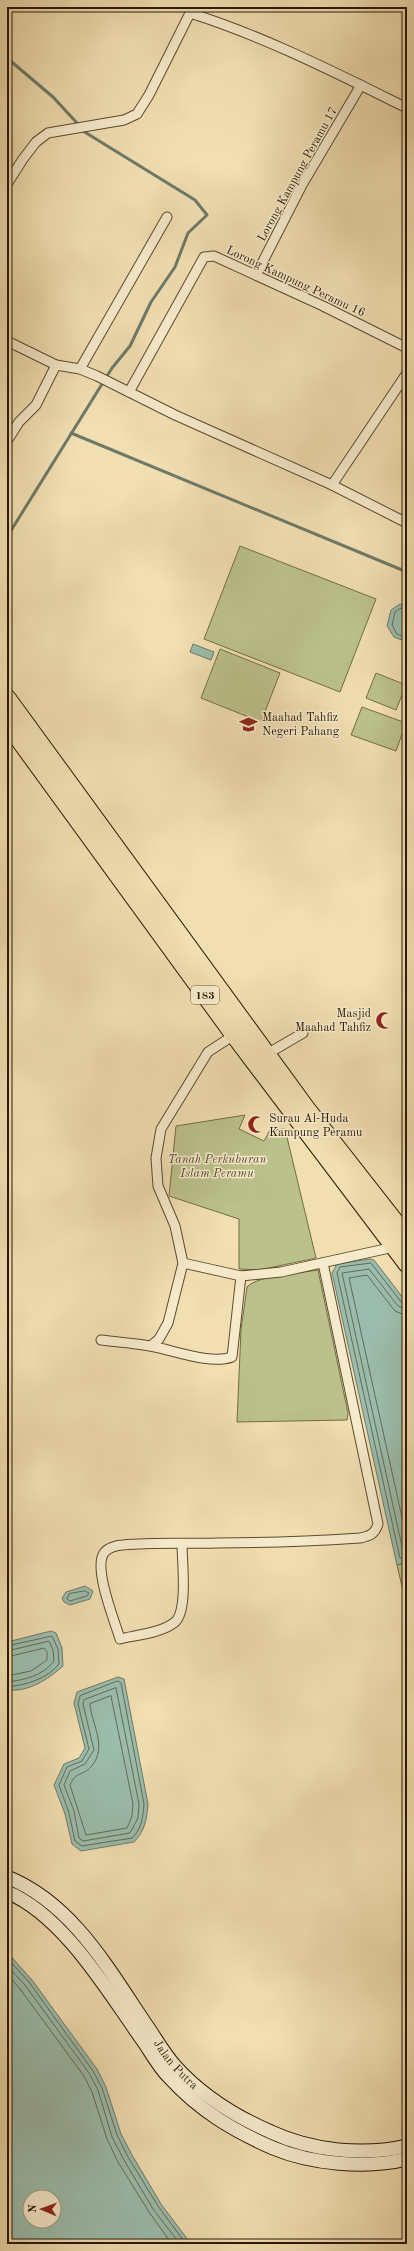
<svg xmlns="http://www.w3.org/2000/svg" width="414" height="2251" font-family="'Old Standard TT',serif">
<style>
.green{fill:#bbc18b;stroke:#726c46}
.water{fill:#9bbcac;stroke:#6d7a68;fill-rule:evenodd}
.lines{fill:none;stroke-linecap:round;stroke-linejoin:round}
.shore{stroke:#626a57;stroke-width:1}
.stream{stroke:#6d7a68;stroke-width:3}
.street-casing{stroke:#5b4a2e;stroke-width:11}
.secondary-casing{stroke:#291802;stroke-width:15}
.highway-casing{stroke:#291802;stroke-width:19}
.street{stroke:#f6eacc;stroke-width:9}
.secondary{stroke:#f6eacc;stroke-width:13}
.highway{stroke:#f1deb1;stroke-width:17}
.labels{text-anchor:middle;stroke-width:3;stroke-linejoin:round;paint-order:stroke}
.shield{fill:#f6eacc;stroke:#66573f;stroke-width:1}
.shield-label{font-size:11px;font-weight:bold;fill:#291802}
.street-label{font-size:12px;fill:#291802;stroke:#f6eacc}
.poi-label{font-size:12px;fill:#291802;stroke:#f6eacc;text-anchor:start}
.park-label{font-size:12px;font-style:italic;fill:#554b2b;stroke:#f6eacc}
</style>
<rect width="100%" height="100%" fill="#f1deb1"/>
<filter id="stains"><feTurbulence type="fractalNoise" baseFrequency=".005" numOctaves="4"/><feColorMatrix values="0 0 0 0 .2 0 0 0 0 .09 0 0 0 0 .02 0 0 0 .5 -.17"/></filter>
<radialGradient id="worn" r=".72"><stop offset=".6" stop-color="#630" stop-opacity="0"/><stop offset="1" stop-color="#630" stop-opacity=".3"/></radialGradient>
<!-- green -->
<g class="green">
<path d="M240,546L376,599L340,692L204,639Z"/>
<path d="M220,649L280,673L261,722L201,698Z"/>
<path d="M376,673L406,685L396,710L366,698Z"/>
<path d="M362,707L406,723L396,751L351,735Z"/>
<path d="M245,1115L239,1129L264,1141L270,1130L285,1129L316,1258L259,1270L239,1269V1219L169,1196L176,1126Z"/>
<path d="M318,1270L348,1413L347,1420L237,1422L241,1330L247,1287C258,1275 302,1273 318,1270Z"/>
<path d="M407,1562V1608L397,1565Z"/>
</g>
<!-- water -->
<g class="water">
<path d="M400,604L407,606V642L394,637L387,626L391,610Z"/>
<path d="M193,644L214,652L211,660L190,652Z"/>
<path d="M370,1259L374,1260L407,1303V1562L397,1565L332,1273L337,1264Z"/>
<path d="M85,1586L93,1591L90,1599L70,1605L64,1602L62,1598L66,1592Z"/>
<path d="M51,1631L56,1633L62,1648L63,1666C47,1680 29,1692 7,1690V1642Z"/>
<path d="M118,1677L124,1679L148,1804C147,1818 145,1831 134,1842L81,1851L72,1844L65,1814L54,1785L64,1764L79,1758L85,1748L74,1703L77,1692Z"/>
<path d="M7,1952L32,1980L97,2069L106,2087L121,2134L132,2155L161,2204L191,2244H7ZM30,2197H54V2221H30Z"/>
</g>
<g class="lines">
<!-- shore -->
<g class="shore">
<path d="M407,610L401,608L395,612L392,625L397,634L407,638"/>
<path d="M407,1305L402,1303L371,1263L340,1267L337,1273L400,1558H407"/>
<path d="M407,1310L398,1306L369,1269L342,1273L403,1551L407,1553"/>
<path d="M407,1316L395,1311L367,1275L349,1278L407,1540"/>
<path d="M85,1591L89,1593L87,1596L70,1601L67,1599L69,1594Z"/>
<path d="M7,1646L52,1636L58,1649L59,1664C47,1679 26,1685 7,1687"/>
<path d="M7,1651L49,1641L53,1650L54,1661C43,1676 24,1680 7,1682"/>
<path d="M7,1657L44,1648L47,1652V1660L31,1671L7,1676"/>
<path d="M118,1681L121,1683L144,1804C143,1816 142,1829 132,1838L82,1846L75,1841L69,1813L59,1785L67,1767L82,1761L89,1749L78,1704L80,1696Z"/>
<path d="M116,1688L139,1804L138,1818L130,1833L83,1841L79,1838L74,1811L64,1785L70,1771L85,1764L94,1750L83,1704L84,1700Z"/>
<path d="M111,1696L133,1804L132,1816L127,1828L86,1835L70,1785C76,1771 83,1776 91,1767C108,1747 92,1726 90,1704Z"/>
<path d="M7,1958L29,1982L93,2071L102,2088L117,2135L128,2157L158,2206L186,2244"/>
<path d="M7,1966L25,1985L89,2073L98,2090L112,2137L124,2160L153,2209L180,2244"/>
<path d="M7,1974L20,1989L84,2076L92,2092L107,2139L118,2162L149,2212L172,2244"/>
</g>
<!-- stream -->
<g class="stream">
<path d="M7,58L53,97L77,123"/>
<path d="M71,433L407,572"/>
<path d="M7,537L112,368L130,346L151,302L175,267L188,233L207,215L195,200L83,131"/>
</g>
<defs>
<g id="street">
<path d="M190,13C266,37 336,73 407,108"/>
<path d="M7,184L23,159L36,142L48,133L124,120L137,114L149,95L193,7"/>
<path d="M256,275L302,185L361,85"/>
<path d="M7,341L56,365L80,369L97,376L175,415L332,485L407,523"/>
<path d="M80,369L167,217"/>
<path d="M129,392L204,257L214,256L323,306L407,348"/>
<path d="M7,441L19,422L36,405L56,365"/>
<path d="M332,485L407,373"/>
<path d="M267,1054L303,1033"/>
<path d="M183,1263L241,1276L281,1272L394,1247"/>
<path d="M101,1340C118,1342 134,1343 150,1346C173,1350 210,1365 232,1357L241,1276"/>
<path d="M151,1346L159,1339L168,1323L183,1263L175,1226L158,1186L156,1158L161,1129L208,1052L234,1035"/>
<path d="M182,1544C182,1561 188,1611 175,1622C162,1633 136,1635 120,1639C115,1622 93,1568 104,1553C107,1548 117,1545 123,1545C154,1542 186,1544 217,1543C265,1543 313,1541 360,1538C370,1536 375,1534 378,1524L323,1263"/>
</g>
<g id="secondary">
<path id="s1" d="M7,1877C74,1904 110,1972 149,2029C157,2041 165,2055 175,2066C202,2096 234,2116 271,2132C312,2151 363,2156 407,2146"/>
<path d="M7,1892C65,1916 110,1995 146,2045C153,2056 160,2068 169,2077C199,2110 232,2130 273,2148C311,2164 366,2169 407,2159"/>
</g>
<g id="highway">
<path d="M7,698L306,1108L407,1237"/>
<path d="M7,723L234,1035L407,1264"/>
</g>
</defs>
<!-- street casing -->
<use href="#street" class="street-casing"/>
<!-- secondary casing -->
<use href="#secondary" class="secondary-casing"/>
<!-- highway casing -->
<use href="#highway" class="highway-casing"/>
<!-- street -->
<use href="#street" class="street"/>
<!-- secondary -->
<use href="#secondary" class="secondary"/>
<!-- highway -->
<use href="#highway" class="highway"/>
</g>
<!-- icons -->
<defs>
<symbol id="school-bare" viewBox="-9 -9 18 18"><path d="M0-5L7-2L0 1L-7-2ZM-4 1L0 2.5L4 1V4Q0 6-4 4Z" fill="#8f2418" stroke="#f6eacc" stroke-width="2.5" paint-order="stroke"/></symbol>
<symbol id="mosque-bare" viewBox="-9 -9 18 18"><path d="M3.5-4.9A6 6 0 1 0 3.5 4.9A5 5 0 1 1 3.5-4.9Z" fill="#8f2418" stroke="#f6eacc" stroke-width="2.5" paint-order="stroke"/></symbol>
</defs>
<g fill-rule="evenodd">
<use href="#school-bare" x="236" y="712" width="25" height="25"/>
<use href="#mosque-bare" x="372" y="1008" width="25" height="25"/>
<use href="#mosque-bare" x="244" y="1112" width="25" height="25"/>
</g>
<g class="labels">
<!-- shield labels -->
<rect class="shield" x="191" y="986" width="28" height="18" rx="3"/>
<g class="shield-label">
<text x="205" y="999">183</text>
</g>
<!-- street labels -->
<g class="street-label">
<text transform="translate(297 174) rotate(-61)" y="4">Lorong Kampung Peramu 17</text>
<text transform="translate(296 281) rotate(25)" y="4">Lorong Kampung Peramu 16</text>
<text dy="4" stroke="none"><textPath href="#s1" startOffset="256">Jalan Putra</textPath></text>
</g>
<!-- poi labels -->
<g class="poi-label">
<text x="262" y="721">Maahad Tahfiz<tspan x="262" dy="14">Negeri Pahang</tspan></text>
<text x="371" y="1017" text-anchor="end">Masjid<tspan x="371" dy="14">Maahad Tahfiz</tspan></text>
<text x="269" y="1122">Surau Al-Huda<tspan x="269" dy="14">Kampung Peramu</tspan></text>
</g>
<!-- park labels -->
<g class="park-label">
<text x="217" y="1163">Tanah Perkuburan<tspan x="217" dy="14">Islam Peramu</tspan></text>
</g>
</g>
<!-- margin -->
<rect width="414" height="2251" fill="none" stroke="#f1deb1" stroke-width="24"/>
<rect x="8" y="8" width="398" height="2235" fill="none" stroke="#291802" stroke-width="2"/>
<rect x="12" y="12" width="390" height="2227" fill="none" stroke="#291802"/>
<!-- north arrow -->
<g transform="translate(42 2209) rotate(272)"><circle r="19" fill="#f6eacc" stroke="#a4967b"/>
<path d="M0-3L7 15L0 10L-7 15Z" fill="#8f2418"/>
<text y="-6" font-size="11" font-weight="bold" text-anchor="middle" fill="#291802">N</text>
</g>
<rect width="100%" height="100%" filter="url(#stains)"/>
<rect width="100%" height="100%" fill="url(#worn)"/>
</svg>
